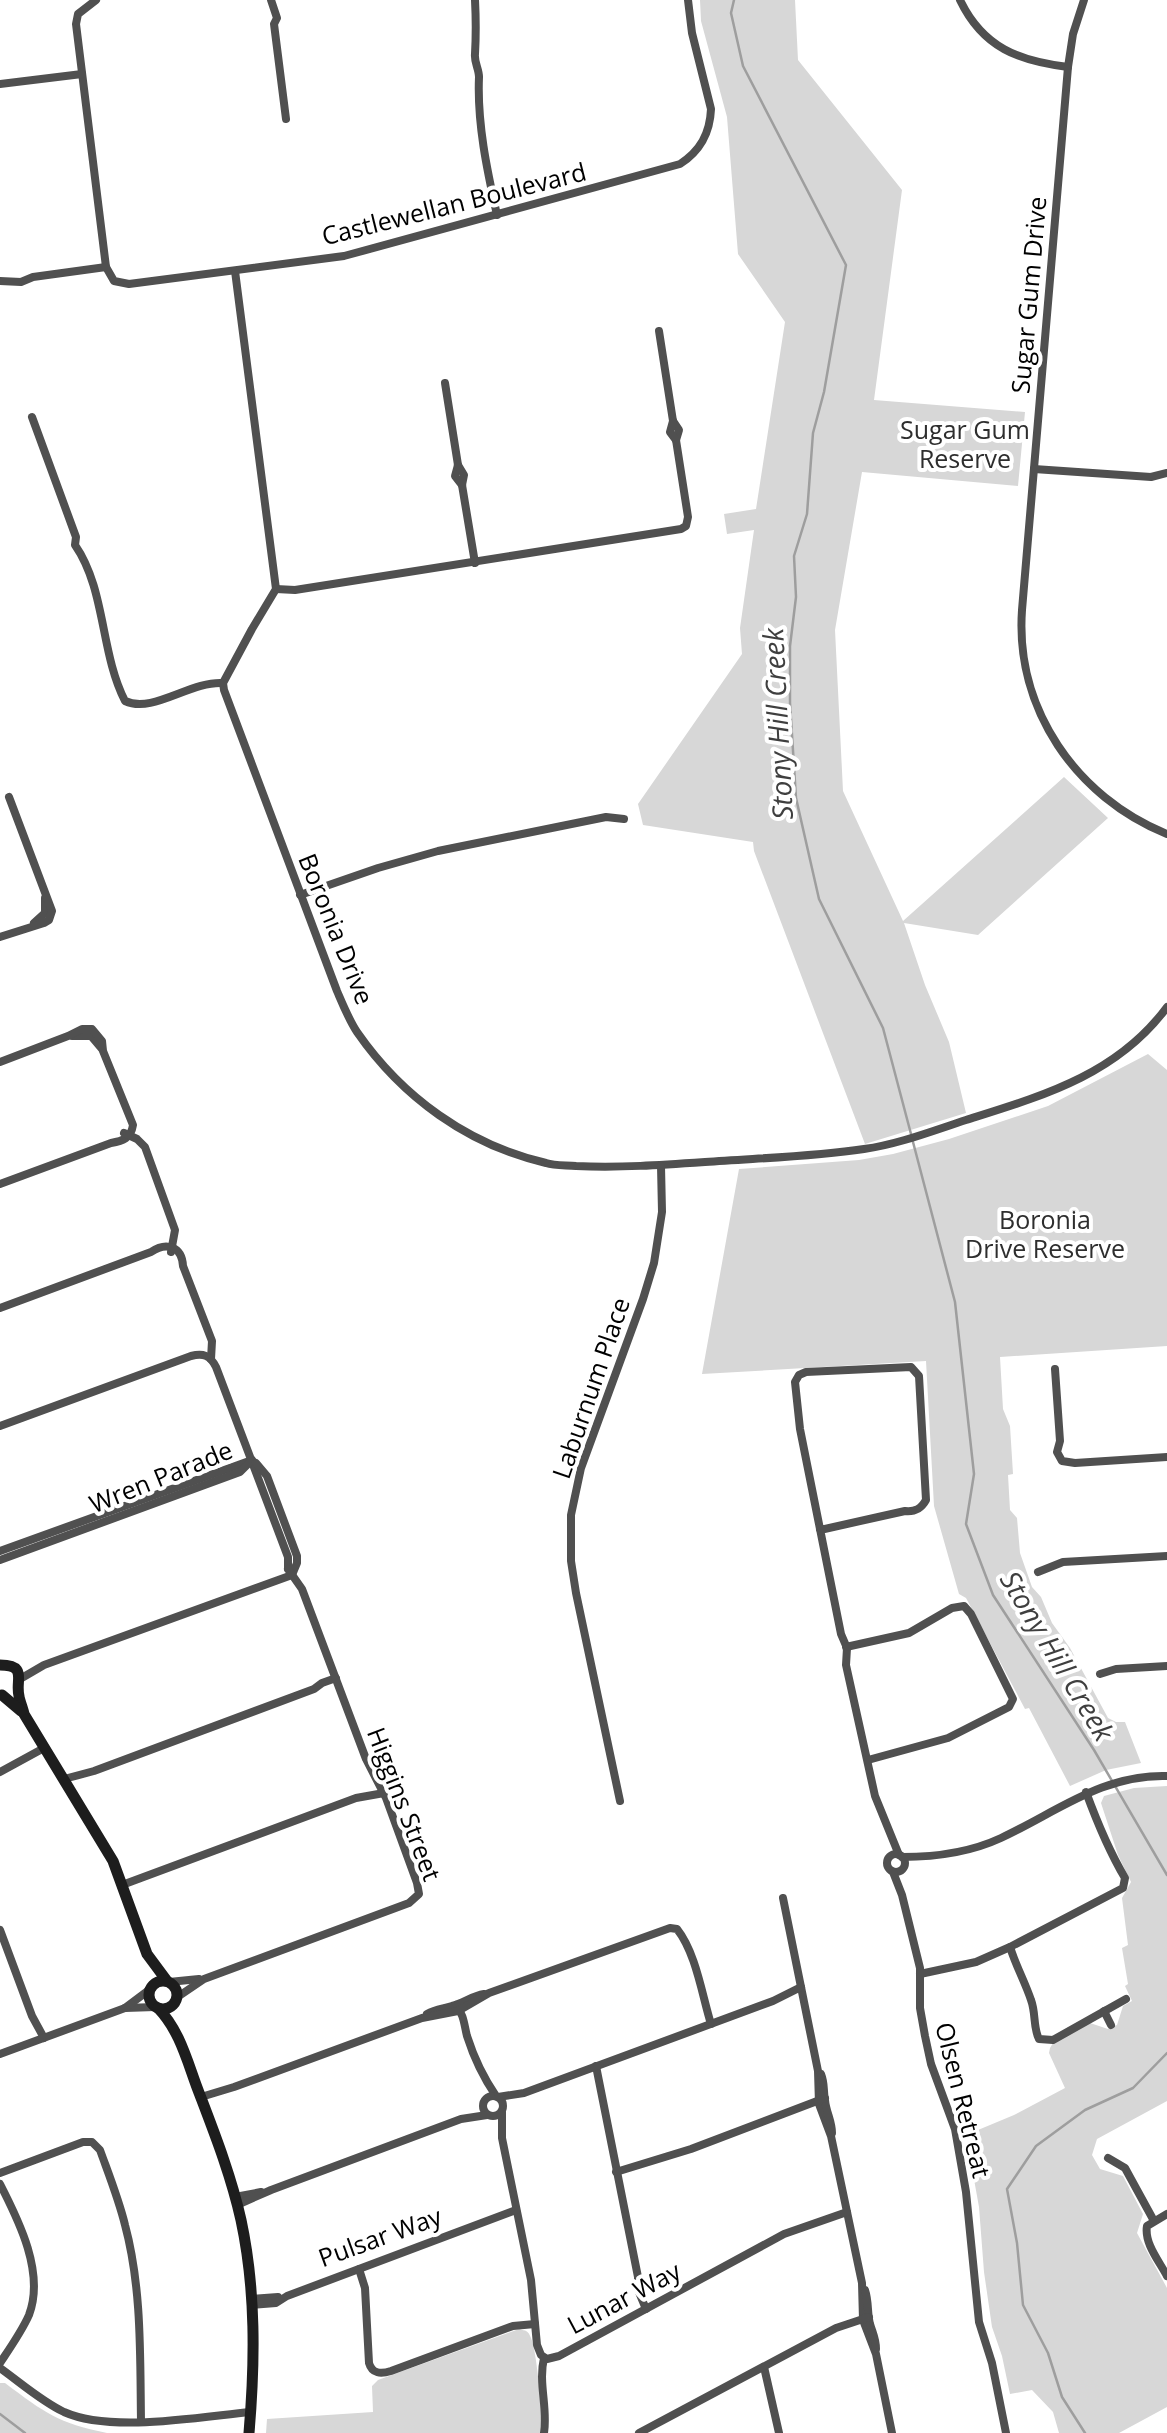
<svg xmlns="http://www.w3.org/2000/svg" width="1167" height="2433" font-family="'Open Sans',sans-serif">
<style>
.green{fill:#d7d7d7}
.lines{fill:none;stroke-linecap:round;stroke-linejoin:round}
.stream{stroke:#9e9e9e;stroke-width:2.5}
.street{stroke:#505050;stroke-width:8}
.secondary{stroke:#1d1d1d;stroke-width:11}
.labels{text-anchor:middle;stroke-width:8;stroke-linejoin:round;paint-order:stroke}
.street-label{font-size:25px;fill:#000;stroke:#fff}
.park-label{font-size:25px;fill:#2e2e2e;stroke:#fff}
.water-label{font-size:28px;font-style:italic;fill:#3f3f3f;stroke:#fff}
</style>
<rect width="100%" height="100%" fill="#fff"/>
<!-- green -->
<g class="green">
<path d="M700,0H795L798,60L902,190L874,400L1025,412L1018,486L862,472L835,630L843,791L903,921L1064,777L1108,818L978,935L904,923L925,985L949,1042L966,1113L865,1144L754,851L753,842L643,825L638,804L742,654L740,628L754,530L727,534L724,514L756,509L785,322L738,254L727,117L701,21Z"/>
<path d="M1148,1054L1167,1070V1346L1000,1357L1003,1409L1010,1426L1013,1474L1008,1475L1010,1510L1017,1518L1020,1553L1032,1587L1041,1597L1052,1623L1070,1648L1108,1718L1116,1722H1125L1141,1763L1106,1770L1070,1786L1029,1708L1025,1709L966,1598L959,1594L934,1506L926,1361L702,1374L739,1169L859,1160L893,1154L949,1139L1048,1106Z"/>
<path d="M1167,1786V2101L1097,2139L1092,2155L1100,2169L1123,2176L1143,2214L1137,2233L1167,2288V2407L1119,2433H1059L1053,2412L1032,2390L1010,2394L1002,2356L992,2327L984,2272L979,2207L966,2135L1014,2115L1065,2088L1049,2053L1050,2048L1053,2043L1090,2023L1108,2029L1117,2025L1123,2006L1132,2001L1125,1986L1128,1984L1122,1948L1128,1945L1122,1898L1131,1882L1118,1855L1101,1803L1104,1796L1134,1788Z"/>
<path d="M519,2329C526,2331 528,2330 531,2338C537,2352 543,2417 540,2433H266L267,2419L373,2412L372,2386L378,2380Z"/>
<path d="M0,2383H5C45,2413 58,2423 107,2433H0Z"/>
</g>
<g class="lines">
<!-- stream -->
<g class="stream">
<path d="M734,0L731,13L743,66L846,265L824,392L813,433L807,514L794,556L796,597L790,646V703L796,798L819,899L883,1028L911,1134"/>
<path d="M913,1142L955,1302L974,1474L966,1524L993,1595L1094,1750L1167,1875"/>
<path d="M0,2414L25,2433"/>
<path d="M1085,2433L1062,2397L1048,2353L1023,2305L1017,2243L1007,2189L1036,2146L1085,2110L1133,2088L1167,2053"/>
</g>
<!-- street -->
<g class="street">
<path d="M96,0L78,14L76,24L106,267L114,281L129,284L344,256L680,164C700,151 710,134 711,109L692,33L688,0"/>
<path d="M271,0L277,18L274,24L286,119"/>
<path d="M475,0C476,19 476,36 475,54C474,62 479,69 479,77C477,123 487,170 497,215"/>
<path d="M960,0C983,48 1019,61 1068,67"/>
<path d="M1084,0L1073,34L1068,67L1022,610C1015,709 1076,797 1167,834"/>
<path d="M0,84L82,74"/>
<path d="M235,271L276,589L252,629L223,683L224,690L337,991C343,1005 349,1020 357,1032C402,1097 468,1145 546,1163C555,1166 566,1165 576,1166C619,1168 662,1165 705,1162C758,1158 811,1157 864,1149C899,1144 932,1131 966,1120C1042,1096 1117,1075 1167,1007"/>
<path d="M0,281L21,282L33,277L106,267"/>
<path d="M659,331L673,421L679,430L676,440"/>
<path d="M445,383L458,465L455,476L462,485"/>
<path d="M32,417L76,537L75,545C106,590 100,652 125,701C153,714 190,681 223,683"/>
<path d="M458,465L464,475L462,485L475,563"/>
<path d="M1034,469L1151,477L1167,473"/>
<path d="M276,589L295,590L681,529L686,526L688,517L676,440L670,432L673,421"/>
<path d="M300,895L378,868L438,851L606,817L624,819"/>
<path d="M34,923L45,913V898"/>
<path d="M0,937L44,923L49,920L52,911L9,797"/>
<path d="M72,1036H91L102,1049"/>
<path d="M0,1062L68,1036L82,1029H92L102,1041L103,1051L133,1125C131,1138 123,1141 111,1143L0,1184"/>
<path d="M124,1133L137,1139L145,1147L175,1230L171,1252"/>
<path d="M0,1308L151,1252C167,1241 182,1247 183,1266L212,1341L211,1359"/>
<path d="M1055,1369L1060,1441L1057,1452L1062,1461L1075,1463L1167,1457"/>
<path d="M0,1426L191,1356C203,1353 210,1355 216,1367L288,1557V1569"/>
<path d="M820,1530L905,1511C915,1512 921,1509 926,1500L919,1376L911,1367L806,1372L799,1375L795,1382L800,1429L841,1634L847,1648L846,1665L875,1796L899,1855"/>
<path d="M0,1551L252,1460"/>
<path d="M0,1560L240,1472L252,1460"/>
<path d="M1038,1572L1063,1562L1167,1556"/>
<path d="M846,1647L909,1633L952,1608L964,1606L971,1614L1013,1699L1009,1707L948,1738L868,1760"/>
<path d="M1100,1674L1116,1669L1167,1666"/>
<path d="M20,1679L44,1665L292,1575L297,1563V1556L267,1476L256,1463"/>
<path d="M0,1772L44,1748"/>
<path d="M64,1779L94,1771L314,1689L322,1683L336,1678"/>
<path d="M620,1801L576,1593L571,1561V1515L581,1468L643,1299L654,1263L662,1212L661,1166"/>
<circle cx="896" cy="1863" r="9"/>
<path d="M902,1857C936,1857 971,1852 1001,1838C1057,1812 1103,1774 1167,1776"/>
<path d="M893,1872L902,1895L920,1968V2008L925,2036L931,2064L955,2129L966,2192L979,2322L992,2363L1006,2433"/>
<path d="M122,1885L356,1798L384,1793"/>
<path d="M783,1898L818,2071L819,2104L831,2136L862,2283L863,2320L876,2354L892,2433"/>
<path d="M0,1930L32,2016L44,2038"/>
<path d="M1010,1947C1016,1966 1025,1982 1031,2000C1036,2013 1033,2028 1039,2039L1053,2040L1126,1999"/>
<path d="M920,1974L976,1962L1010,1947L1123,1888L1125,1878C1109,1851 1097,1822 1086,1792"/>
<path d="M169,1982L199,1979"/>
<path d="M176,1998L204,1979L409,1903L419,1894L417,1883L386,1798L366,1759L302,1589L288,1569"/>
<path d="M456,2005C464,2015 464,2024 467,2036C474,2058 483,2077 496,2096"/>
<path d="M125,2008L155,2007"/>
<path d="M1104,2011L1111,2025"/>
<path d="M427,2014C436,2009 443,2009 452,2006C464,2003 472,1996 484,1994"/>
<path d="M0,2054L125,2008L149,1990"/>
<path d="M596,2066L638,2277V2290L646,2309"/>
<path d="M821,2074C825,2084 823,2090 825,2100C826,2112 832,2121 832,2133"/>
<circle cx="493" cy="2106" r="10"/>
<path d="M201,2097L234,2087L422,2018L458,2011L489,1993L670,1928L677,1929C696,1953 702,1995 711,2024"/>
<path d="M498,2097L524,2093L773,2001L801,1987"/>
<path d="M502,2112V2138L531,2280L537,2345L541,2355L547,2359L559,2356L784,2234L847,2212"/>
<path d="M1108,2158L1125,2168L1154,2221"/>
<path d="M616,2172L691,2149L825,2098"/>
<path d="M0,2173L83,2142H92L100,2150C109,2175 119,2200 125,2225C142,2288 140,2356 141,2421"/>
<path d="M0,2184C19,2221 45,2273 29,2315C22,2331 10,2348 0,2363"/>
<path d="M235,2197L261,2192"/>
<path d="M237,2205L271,2190L461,2119L487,2115"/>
<path d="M1167,2214L1147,2226C1144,2243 1159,2261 1167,2276"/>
<path d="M359,2269L365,2288L369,2363C372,2374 381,2374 391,2371L513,2326L535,2324"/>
<path d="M865,2290C869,2302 867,2313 870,2324C873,2334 876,2339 876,2349"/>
<path d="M251,2299L278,2297"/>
<path d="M252,2305L276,2303L287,2296L516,2210"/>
<path d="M764,2367L779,2433"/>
<path d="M0,2368C21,2383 41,2401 64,2412C111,2433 199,2417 250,2412"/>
<path d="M544,2433C548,2408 538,2383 544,2358"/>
<path d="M639,2433L836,2328L869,2317"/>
</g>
<!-- secondary -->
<g class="secondary">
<path d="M0,1665C28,1665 15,1680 19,1696C19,1699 24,1712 24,1714L113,1861L147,1954L167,1981"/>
<path d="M2,1695L21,1711"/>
<circle cx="163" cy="1995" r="14"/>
<path d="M158,2008C180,2031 187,2061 198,2090C214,2132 231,2175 241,2220C256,2290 255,2362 249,2433"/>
</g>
</g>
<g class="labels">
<!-- street labels -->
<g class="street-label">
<text transform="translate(454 204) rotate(-14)" y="9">Castlewellan Boulevard</text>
<text transform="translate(1029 295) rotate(-85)" y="9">Sugar Gum Drive</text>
<text transform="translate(336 929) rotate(68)" y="9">Boronia Drive</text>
<text transform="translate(591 1388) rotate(-71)" y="9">Laburnum Place</text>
<text transform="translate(161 1477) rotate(-22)" y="9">Wren Parade</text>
<text transform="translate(404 1804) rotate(69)" y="9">Higgins Street</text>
<text transform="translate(963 2100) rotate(76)" y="9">Olsen Retreat</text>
<text transform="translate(380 2237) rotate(-20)" y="9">Pulsar Way</text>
<text transform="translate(624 2298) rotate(-28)" y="9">Lunar Way</text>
</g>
<!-- park labels -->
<g class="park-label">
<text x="965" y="439">Sugar Gum<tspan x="965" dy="29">Reserve</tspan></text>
<text x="1045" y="1229">Boronia<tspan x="1045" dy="29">Drive Reserve</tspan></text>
</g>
<!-- water labels -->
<g class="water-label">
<text transform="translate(778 724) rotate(-93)" y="10">Stony Hill Creek</text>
<text transform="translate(1057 1656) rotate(59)" y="10">Stony Hill Creek</text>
</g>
</g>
</svg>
